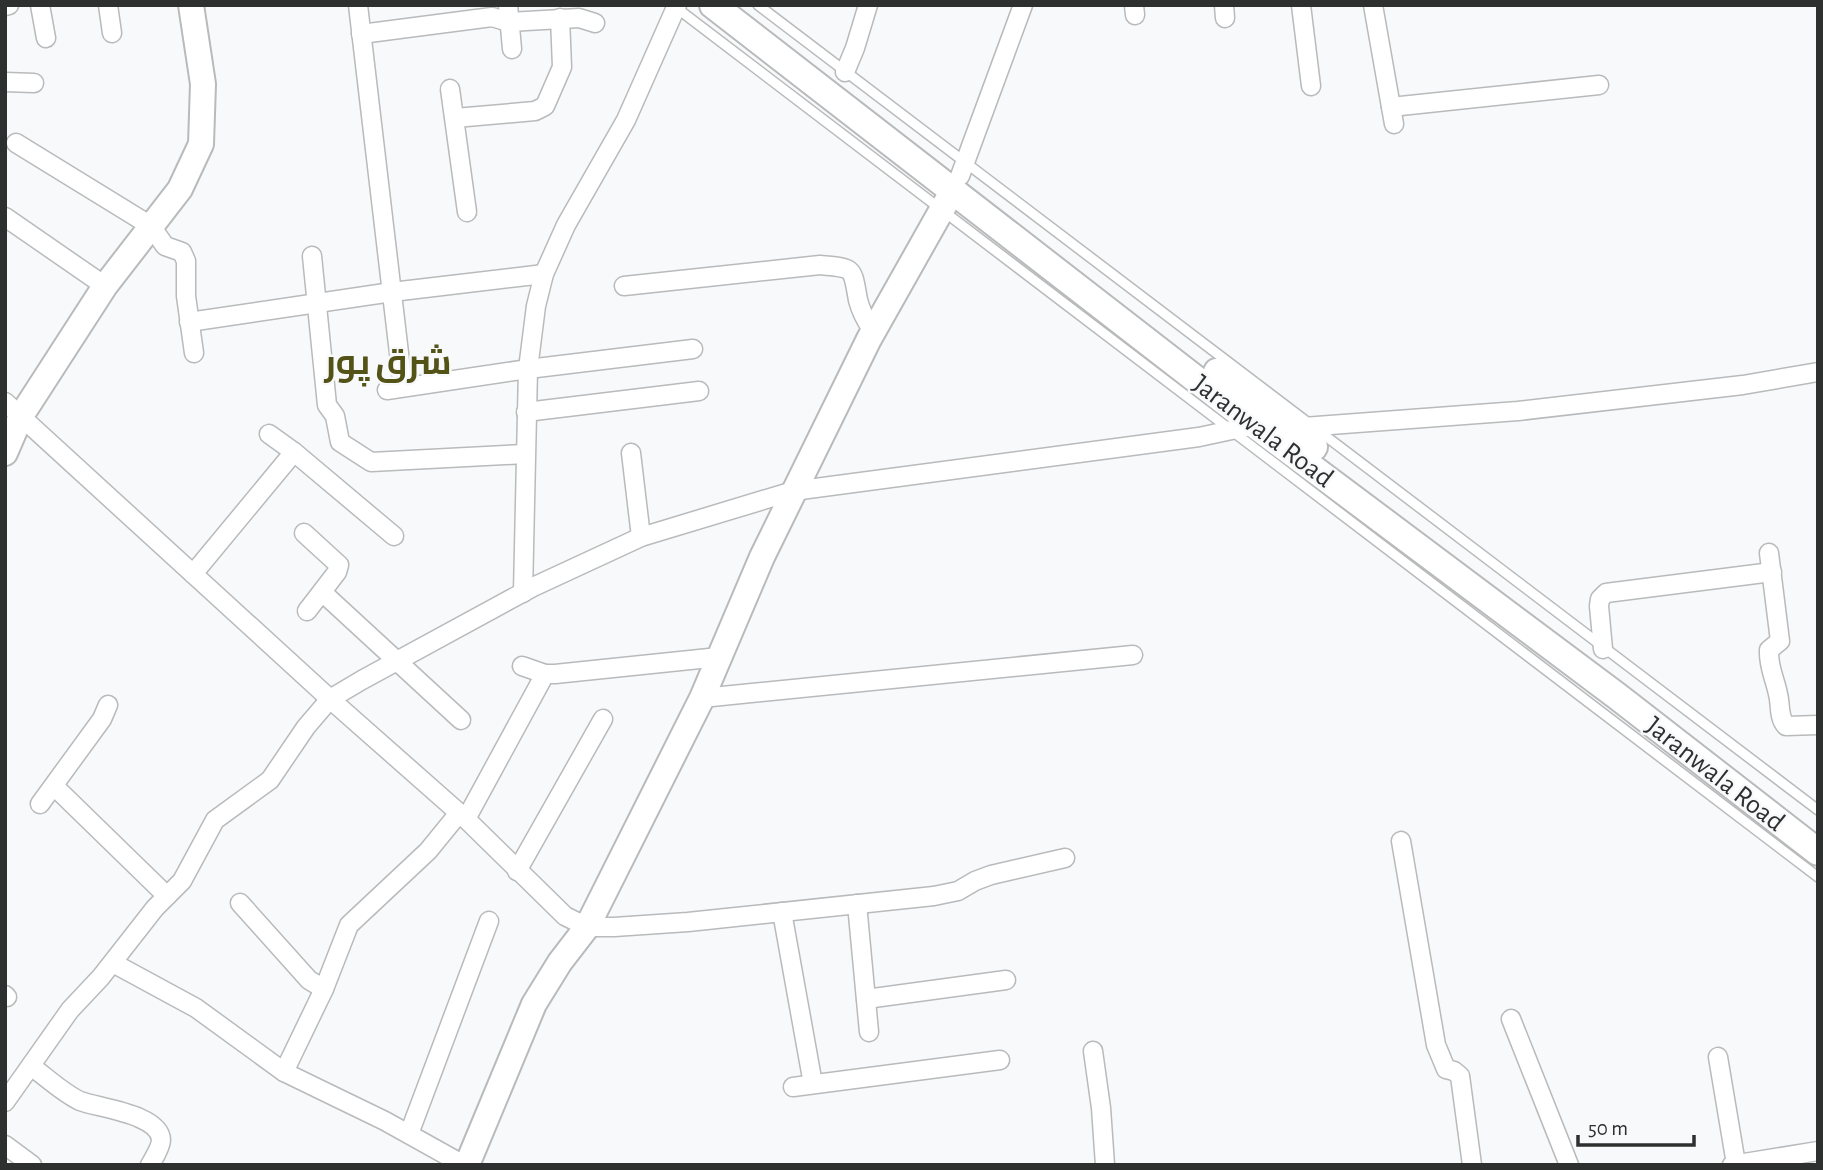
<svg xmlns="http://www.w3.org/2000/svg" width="1823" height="1170" font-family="'Alegreya Sans',Cairo,sans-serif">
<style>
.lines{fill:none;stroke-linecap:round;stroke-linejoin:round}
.lane-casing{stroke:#b8babb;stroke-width:12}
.street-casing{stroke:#b8babb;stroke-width:21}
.secondary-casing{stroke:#b8babb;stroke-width:28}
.primary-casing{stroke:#b8babb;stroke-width:30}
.lane{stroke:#fff;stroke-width:9}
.street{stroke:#fff;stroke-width:18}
.secondary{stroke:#fff;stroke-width:24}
.primary{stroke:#fff;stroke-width:26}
.labels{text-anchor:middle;stroke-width:5;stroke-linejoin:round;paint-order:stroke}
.street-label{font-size:28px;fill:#2e2f2f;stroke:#f8f9fb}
.district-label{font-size:35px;font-weight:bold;fill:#545317;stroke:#f8f9fb}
</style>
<rect width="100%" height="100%" fill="#f8f9fb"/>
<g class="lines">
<defs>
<g id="lane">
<path d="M758,5L1818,810"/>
<path d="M674,6L1818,877"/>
</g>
<g id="street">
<path d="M40,5L46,38"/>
<path d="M108,5L112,33"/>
<path d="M358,5L403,387"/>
<path d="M508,5L512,49"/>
<path d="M1134,5L1135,15"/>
<path d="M1224,5L1225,18"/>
<path d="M1301,5L1311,86"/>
<path d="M1373,5L1394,124"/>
<path d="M5,6L9,5"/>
<path d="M361,34L492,17L509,22L579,18L595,23"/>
<path d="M845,72L855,48L868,5"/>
<path d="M5,82L34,83"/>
<path d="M450,89L467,212"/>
<path d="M1391,107L1599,85"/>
<path d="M455,118L535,111L545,106L562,67L560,18"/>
<path d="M16,143L151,226L165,246L182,252L186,261V296L194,353"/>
<path d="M960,176L1023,5"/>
<path d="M5,217L105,286"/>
<path d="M312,256L327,405L335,416L340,442L371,462L525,454"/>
<path d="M624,286L820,265C855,268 852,267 858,300C861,312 866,321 873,331"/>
<path d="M189,322L392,292L544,274"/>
<path d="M387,390L528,369L693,349"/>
<path d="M5,402L330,699L466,819L565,916L587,927H614L688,922L934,896L958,891L975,881L991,875L1065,858"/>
<path d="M526,412L699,391"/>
<path d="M1290,428L1518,411L1743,385L1818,372"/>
<path d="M269,434L294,452L394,536"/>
<path d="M631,453L641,537"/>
<path d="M304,533L339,565L337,572L307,611"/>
<path d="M1769,553L1780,641L1769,650C1768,666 1775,679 1778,694C1781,705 1778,717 1786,726L1818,725"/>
<path d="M193,574L294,452"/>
<path d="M322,592L461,720"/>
<path d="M523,593L528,369L536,306L544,274L566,225L626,120L677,5"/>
<path d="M1603,649L1599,606L1600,599L1606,593L1772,572"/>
<path d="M522,666L545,674H555L719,657"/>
<path d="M702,698L1133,655"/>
<path d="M54,786L167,896"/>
<path d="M40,804L102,719L108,705"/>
<path d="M466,819L545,674"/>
<path d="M1401,841L1436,1045L1446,1069L1454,1071L1460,1076L1472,1165"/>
<path d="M517,871L603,719"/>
<path d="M240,903L309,980L324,989"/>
<path d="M857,904L869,1032"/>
<path d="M782,912L813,1084"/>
<path d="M113,963L196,1008L284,1072L385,1121L464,1165"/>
<path d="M5,995L7,997"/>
<path d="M866,999L1006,980"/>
<path d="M1511,1019L1569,1165"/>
<path d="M1093,1051L1101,1108L1105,1165"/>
<path d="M1718,1057L1736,1164"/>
<path d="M31,1066C46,1077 63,1093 80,1101C98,1108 160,1114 161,1140C161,1147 154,1158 150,1165"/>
<path d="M284,1072L324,989L349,925L428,851L459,813"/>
<path d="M793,1087L1000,1060"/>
<path d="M5,1102L70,1010L101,977L155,908L182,881L215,820L270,780L306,727L330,699L362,680L533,587L641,537L793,491L1199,437L1255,425"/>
<path d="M409,1134L489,921"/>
<path d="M5,1145L32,1165"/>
<path d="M1732,1165L1818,1151"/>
</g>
<g id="secondary">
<path d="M5,453L21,416L105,286L180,189L201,144L203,84L191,5"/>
<path d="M467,1165L534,1004L560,962L587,927L702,698L762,557L869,339L953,190"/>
</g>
<g id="primary">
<path d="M713,5L1255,425L1617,696L1818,852"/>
<path d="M1217,372L1314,447"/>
</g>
</defs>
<!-- lane casing -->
<use href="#lane" class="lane-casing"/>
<!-- street casing -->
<use href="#street" class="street-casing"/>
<!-- secondary casing -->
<use href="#secondary" class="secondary-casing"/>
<!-- primary casing -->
<use href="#primary" class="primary-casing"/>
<!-- lane -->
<use href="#lane" class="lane"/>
<!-- street -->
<use href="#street" class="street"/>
<!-- secondary -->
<use href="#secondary" class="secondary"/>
<!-- primary -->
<use href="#primary" class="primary"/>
</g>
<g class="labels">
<!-- street labels -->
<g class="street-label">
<text transform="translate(1264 430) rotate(37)" y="10">Jaranwala Road</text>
<text transform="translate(1716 773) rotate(38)" y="10">Jaranwala Road</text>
</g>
<!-- district labels -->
<g class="district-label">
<text x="388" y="374">شرق پور</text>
</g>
</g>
<!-- border -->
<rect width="1823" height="1170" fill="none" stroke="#2e2f2f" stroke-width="14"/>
<!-- scale -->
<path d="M1578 1135v10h116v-10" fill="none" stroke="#2e2f2f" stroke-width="3.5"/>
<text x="1588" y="1135" font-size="21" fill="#2e2f2f" stroke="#f8f9fb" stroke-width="5" paint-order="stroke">50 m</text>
</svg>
